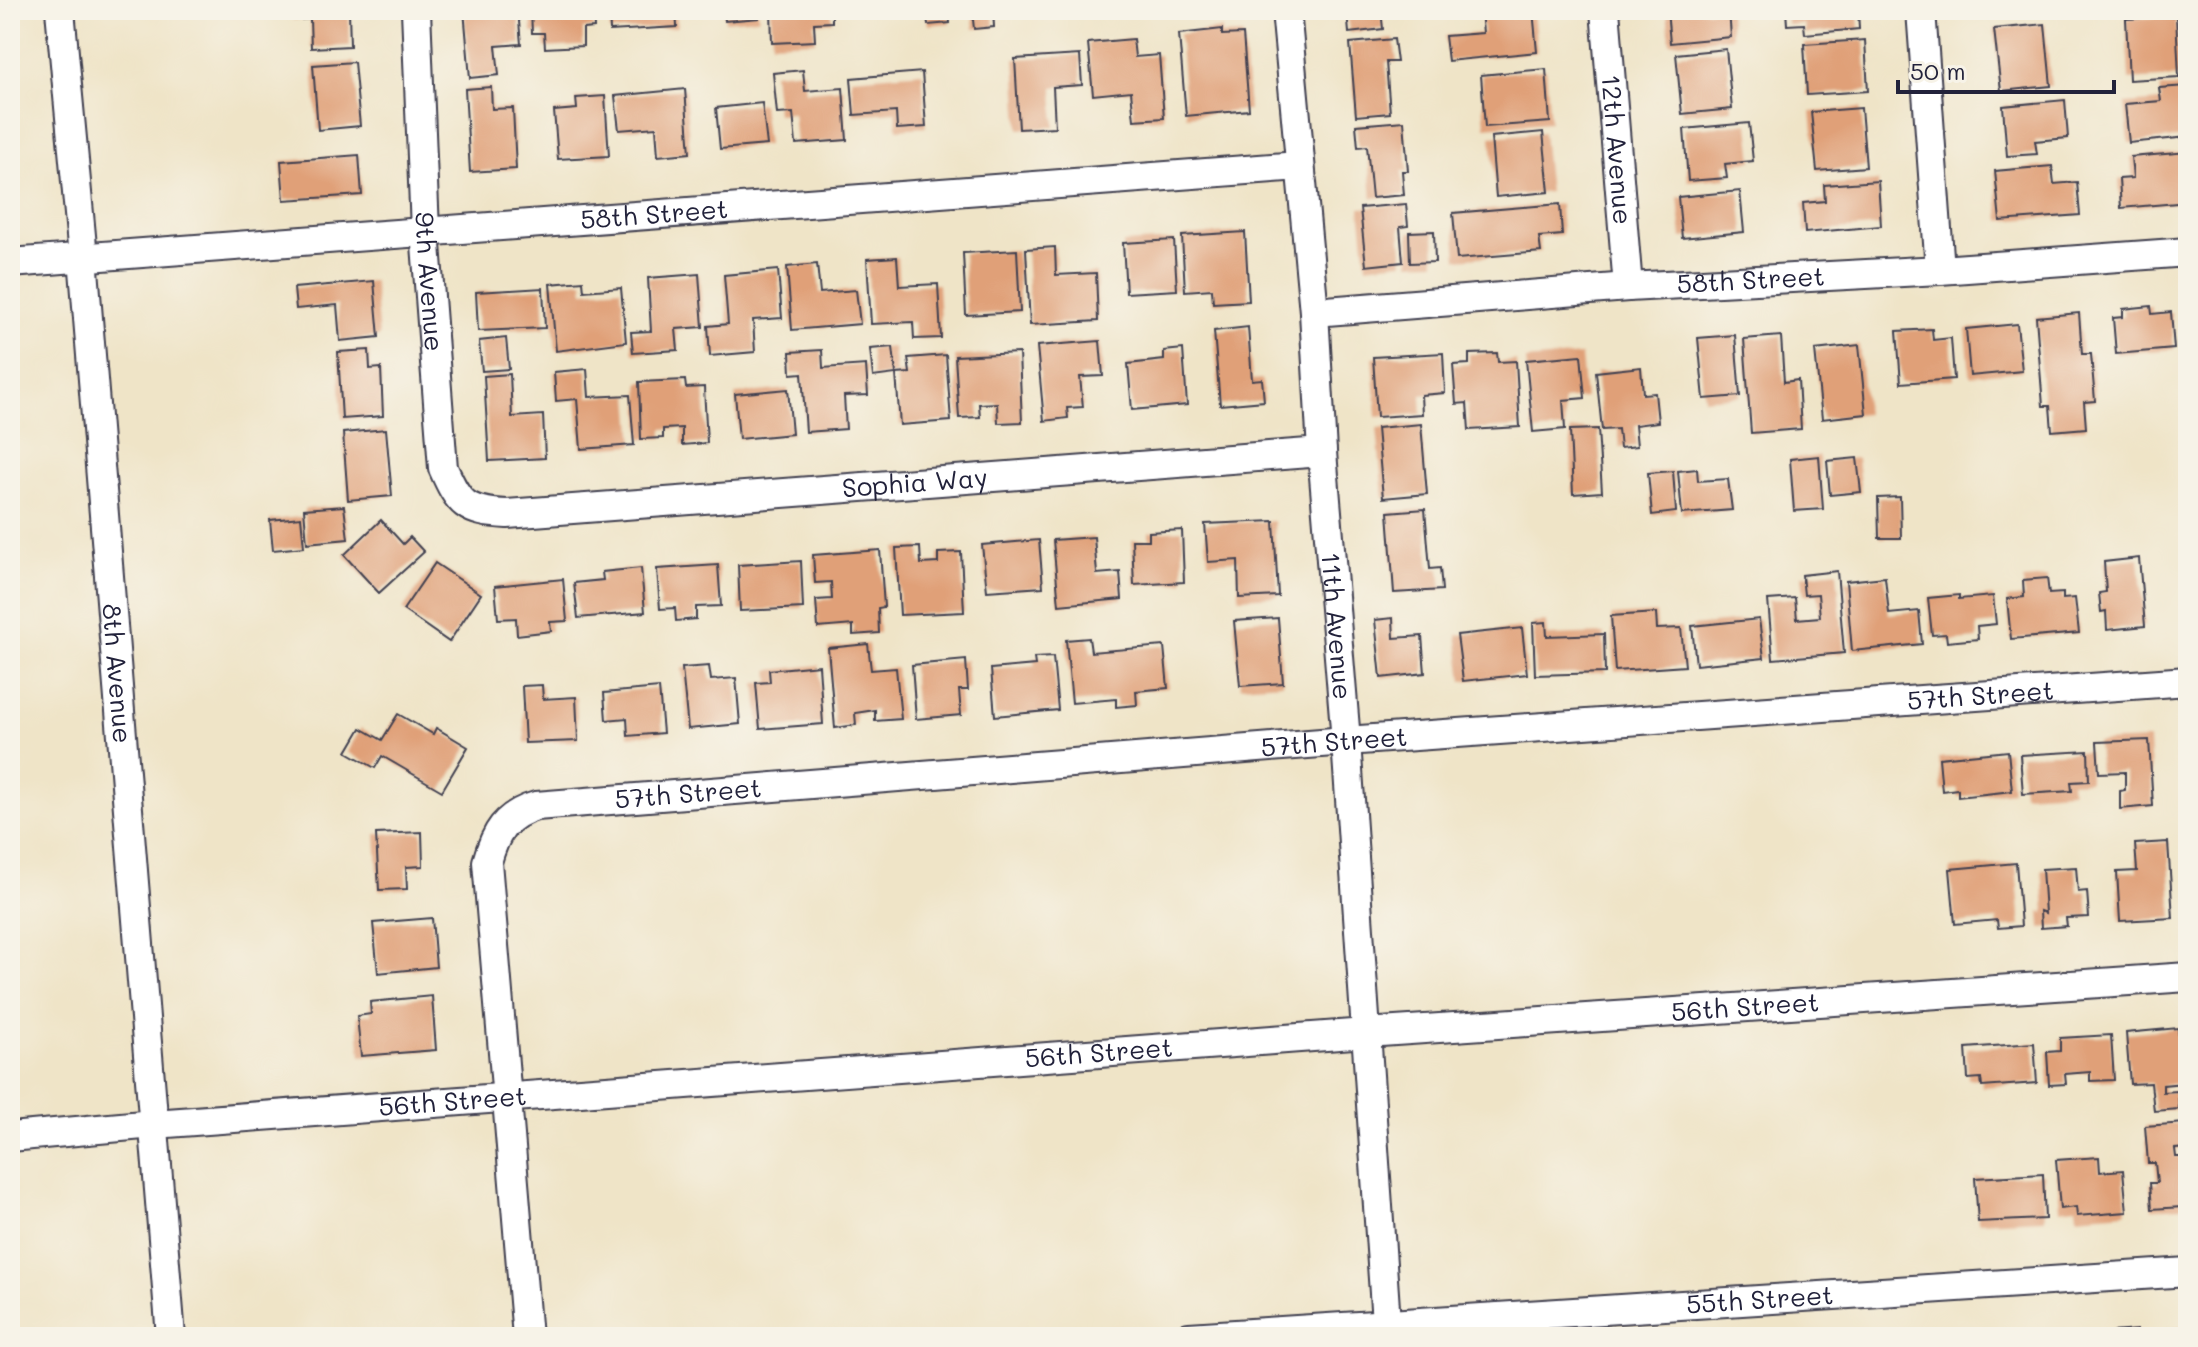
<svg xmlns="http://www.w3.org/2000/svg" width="2198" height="1347" font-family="Mali,sans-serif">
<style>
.building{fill:#e0a078}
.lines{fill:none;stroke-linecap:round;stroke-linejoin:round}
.minor-casing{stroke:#413f50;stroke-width:32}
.minor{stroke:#fff;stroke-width:28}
.labels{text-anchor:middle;stroke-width:6;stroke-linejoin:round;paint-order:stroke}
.street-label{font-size:26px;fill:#22223b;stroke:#f7f3e8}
</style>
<rect width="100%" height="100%" fill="#f7f3e8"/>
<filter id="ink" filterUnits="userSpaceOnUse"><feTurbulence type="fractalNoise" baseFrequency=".0125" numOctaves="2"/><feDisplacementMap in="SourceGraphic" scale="16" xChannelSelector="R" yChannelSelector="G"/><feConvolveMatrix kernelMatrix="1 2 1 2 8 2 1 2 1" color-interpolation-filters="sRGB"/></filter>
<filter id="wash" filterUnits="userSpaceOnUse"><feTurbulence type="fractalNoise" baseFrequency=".006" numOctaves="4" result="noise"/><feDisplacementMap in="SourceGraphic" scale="32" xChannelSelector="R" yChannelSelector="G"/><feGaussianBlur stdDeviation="1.8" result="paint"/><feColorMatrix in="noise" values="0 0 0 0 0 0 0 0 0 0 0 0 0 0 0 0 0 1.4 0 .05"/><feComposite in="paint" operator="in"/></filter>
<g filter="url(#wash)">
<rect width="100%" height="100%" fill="#efe4c7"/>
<g id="blocks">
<!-- building -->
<g class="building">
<path d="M293,10H349L350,46L311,48L310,19L293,20Z"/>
<path d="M464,10H518L521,44L496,46L499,75L470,78Z"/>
<path d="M531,10H593L594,28L583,29V46L545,48L544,33H532Z"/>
<path d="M609,10H676L677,27L610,31Z"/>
<path d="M724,10H758L759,18L725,21Z"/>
<path d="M771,10H832V22L814,23L815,41L772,43Z"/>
<path d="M926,10H949L950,23L928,25Z"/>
<path d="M972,10H993L994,27L974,29Z"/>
<path d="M1180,10H1224V12L1181,16Z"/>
<path d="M1347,10H1381L1383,29L1349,33Z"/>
<path d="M1481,10H1533L1537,52L1448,61L1445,36L1483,33Z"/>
<path d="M1667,10H1729L1731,37L1670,43Z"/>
<path d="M1786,10H1858L1859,29L1805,34L1804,24L1787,25Z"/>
<path d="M1984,10H2040V12L1984,18Z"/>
<path d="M2176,16L2179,77L2129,80L2126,19Z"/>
<path d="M2045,24L2051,86L2001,91L1994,29Z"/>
<path d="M1222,29V35L1243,34L1249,110L1186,116L1179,34Z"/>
<path d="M1133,39L1135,57L1159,55L1164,118L1134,120L1131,91L1093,95L1088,43Z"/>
<path d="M1394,39L1397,62H1386L1390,113L1356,116L1350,43Z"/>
<path d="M1865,40L1868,91L1807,95L1804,44Z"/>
<path d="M1726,49L1732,109L1682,114L1676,54Z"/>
<path d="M1080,55L1082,85L1053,87L1055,127L1019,129L1015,59Z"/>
<path d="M354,62L360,126L318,130L313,65Z"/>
<path d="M1546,69L1550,122L1485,127L1481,75Z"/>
<path d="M803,70L805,91L843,88L847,140L796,144L793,113L777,114L773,73Z"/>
<path d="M922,72L926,127L897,129L896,112L854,115L851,78Z"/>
<path d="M2187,86L2188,137L2129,143L2125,104L2161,101L2159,88Z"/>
<path d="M491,87L492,109L513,108L516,169L470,172L465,89Z"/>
<path d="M685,89L690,153L658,156L656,127L619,130L615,96Z"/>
<path d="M605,96L609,156L558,159L554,111L577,109L576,98Z"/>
<path d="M2065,100L2068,138L2035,141L2037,154L2007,156L2003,106Z"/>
<path d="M762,103L767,145L720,149L716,108Z"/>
<path d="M1861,108L1866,167L1817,171L1811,112Z"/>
<path d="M1404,121L1408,171H1402L1404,195L1372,198L1367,146L1358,147L1356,125Z"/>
<path d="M1749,123L1753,161L1725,164L1727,178L1688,181L1684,129Z"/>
<path d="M1543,132L1549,192L1496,197L1491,137Z"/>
<path d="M2188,152V202L2121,208L2119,179L2133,178L2131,157Z"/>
<path d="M359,155L362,195L284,200L281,161Z"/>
<path d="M2052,166L2054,184L2077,182L2080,215L2000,221L1995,171Z"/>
<path d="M1878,181L1881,226L1805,233L1803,203L1825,201L1824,185Z"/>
<path d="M1740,191L1744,232L1682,238L1678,197Z"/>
<path d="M1406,204L1408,226L1400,227L1403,262L1366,266L1360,208Z"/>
<path d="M1560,204L1562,235L1539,237L1541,252L1457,259L1453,213Z"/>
<path d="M1434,231L1435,262L1410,263L1409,232Z"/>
<path d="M1245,232L1249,301L1213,303L1212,289L1185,291L1182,236Z"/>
<path d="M1174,240L1177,290L1126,293L1123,243Z"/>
<path d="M1055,247L1056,275L1096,273L1098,321L1030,325L1026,249Z"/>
<path d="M1017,250L1020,312L966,315L963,253Z"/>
<path d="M897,257L899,286L938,284L941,338L914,339L913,322L871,324L867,259Z"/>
<path d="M817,264L820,293L856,290L860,324L792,330L787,267Z"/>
<path d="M778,270L782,318L753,320L755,352L710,356L708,326L728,324L724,275Z"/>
<path d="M699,274L703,327L676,329L678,350L633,353L631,332L651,331L648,278Z"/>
<path d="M374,281L379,337L340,341L337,305L296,309L294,288Z"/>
<path d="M583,281L584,291L621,288L626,342L556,351L550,284Z"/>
<path d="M543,288L545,328L478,331L476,292Z"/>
<path d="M2151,306L2152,314L2171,312L2174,349L2116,354L2113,318L2123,317V309Z"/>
<path d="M2079,313L2082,354H2091L2095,401L2084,402L2086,428L2052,431L2050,406H2043L2036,317Z"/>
<path d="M2017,324L2022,371L1970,376L1966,329Z"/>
<path d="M1248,327L1252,380L1262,379L1264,401L1220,405L1214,331Z"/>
<path d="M1932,329L1933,340L1951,338L1954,379L1901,383L1897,331Z"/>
<path d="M1735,335L1740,396L1704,399L1698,338Z"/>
<path d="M1781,336L1784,382L1798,380L1801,429L1751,433L1744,339Z"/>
<path d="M506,338L509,369L482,371L479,341Z"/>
<path d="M1100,341L1103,376L1080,377L1083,407L1067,408L1068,418L1044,421L1037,346Z"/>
<path d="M1859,345L1866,414L1822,419L1815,350Z"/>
<path d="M893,347L896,374L873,377L870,349Z"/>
<path d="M1183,349L1187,405L1132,410L1128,364L1164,360V351Z"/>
<path d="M369,350L370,369L381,368L383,416L342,419L338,352Z"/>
<path d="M822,350L823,368L866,365L868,395L844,396L846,429L806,432L802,373L791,374L790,352Z"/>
<path d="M1019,353L1022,422L998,423L997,403L979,404L980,417L959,418L955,356Z"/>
<path d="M1443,353L1445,393L1421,395L1422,414L1377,417L1373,357Z"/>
<path d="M1497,353L1498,362L1516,361L1520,427L1469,430L1467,403L1456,404L1453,365L1469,364V354Z"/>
<path d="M946,355L951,421L900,425L896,374L910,373L908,358Z"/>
<path d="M1581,355L1585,398L1563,400L1565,429L1533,432L1526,360Z"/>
<path d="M1641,367L1643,394L1655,393L1658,422L1635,425L1637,446L1620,448L1618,429L1602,430L1596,372Z"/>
<path d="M587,369L589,397L630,395L634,445L581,449L577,399L556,401L554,372Z"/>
<path d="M510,374L512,417L543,415L545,458L489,461L484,376Z"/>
<path d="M685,380L686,388L704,387L707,443L682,445V428L663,429V438L641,439L639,382Z"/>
<path d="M788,389L792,434L739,439L735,394Z"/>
<path d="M1421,424L1427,494L1383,498L1377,428Z"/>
<path d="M386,429L392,496L348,500L343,433Z"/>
<path d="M1598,429L1602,492L1573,494L1570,430Z"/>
<path d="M1819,456L1823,509L1794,511L1790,459Z"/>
<path d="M1857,458L1861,492L1830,495L1827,461Z"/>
<path d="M1697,469L1698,481L1728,479L1732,510L1682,514L1678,471Z"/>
<path d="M1673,471L1676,512L1652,515L1648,473Z"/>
<path d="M1900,497L1901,538H1879L1878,498Z"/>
<path d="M344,506L348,539L307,543L304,509Z"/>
<path d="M1425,509L1430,569L1440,568L1442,590L1394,593L1388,512Z"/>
<path d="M301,517L304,547L273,550L270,520Z"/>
<path d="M381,520L403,544L410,537L424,552L379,593L344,555Z"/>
<path d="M1274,521L1278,596L1239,598L1238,560L1208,562L1205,524Z"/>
<path d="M1182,530L1184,582L1134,585L1132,540H1149V532Z"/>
<path d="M1094,537L1097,574L1120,572L1122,599L1059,605L1053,540Z"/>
<path d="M1039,540L1043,587L987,591L982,545Z"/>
<path d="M920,547L921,564L938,563V553L961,552L964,612L900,615L896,548Z"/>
<path d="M880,550L884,607L878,608L879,633L853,635V625L818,628L816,600L832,599L831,582L815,583L813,555Z"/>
<path d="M2139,558L2145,626L2107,630L2106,611L2101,612L2099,593L2106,592L2104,562Z"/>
<path d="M801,561L803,608L740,611L738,565Z"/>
<path d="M435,563L481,594L449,642L403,610Z"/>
<path d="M718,565L721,606L696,607V619L676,621L675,608L660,609L657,569Z"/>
<path d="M641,568L645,612L578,618L574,583L603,580L602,572Z"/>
<path d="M1837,571L1844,653L1773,659L1768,600L1795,598L1797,619L1820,617L1818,594L1804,595L1802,575Z"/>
<path d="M1885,577L1889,614L1919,611L1922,644L1852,651L1846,581Z"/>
<path d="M2047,578L2049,594L2063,593V599L2075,598L2079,633L2011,639L2007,599L2024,597L2023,580Z"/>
<path d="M563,579L567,621L550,622L551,631L517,635L516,618L498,619L495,586Z"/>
<path d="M1959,595V599L1993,596L1996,624L1977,626L1978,639L1947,642L1946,634L1932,635L1928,598Z"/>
<path d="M1656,613L1657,629L1681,628L1685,666L1615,671L1611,616Z"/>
<path d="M1278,618L1283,683L1240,686L1234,621Z"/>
<path d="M1393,618L1394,638L1422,636L1425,673L1381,678L1375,620Z"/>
<path d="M1759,619L1764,658L1696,665L1692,626Z"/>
<path d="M1546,622L1547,636L1604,634L1605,673L1535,675L1533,623Z"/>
<path d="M1522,628L1527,674L1463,681L1457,635Z"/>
<path d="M1089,638L1091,652L1164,646L1168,688L1136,691L1137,705L1116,707V699L1072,703L1066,640Z"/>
<path d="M868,644L871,670L896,668L901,719L875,721V710L855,713L856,725L835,728L828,648Z"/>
<path d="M1053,657L1058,710L995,716L991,669L1035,665L1034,658Z"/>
<path d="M966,660L968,690H959L961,715L916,719L912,665Z"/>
<path d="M819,665L823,724L760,729L756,683L770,682L769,670Z"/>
<path d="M709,666L711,680L736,678L740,724L688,729L682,668Z"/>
<path d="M542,685L543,699L576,697L578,741L525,743L522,686Z"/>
<path d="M659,688L663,733L628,736L627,718L606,720L604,693Z"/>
<path d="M398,714L433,734L436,728L468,747L442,791L382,756L375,768L347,752L361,728L382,740Z"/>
<path d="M2149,740L2153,806L2120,809V791L2125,790V772L2099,773L2097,742Z"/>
<path d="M2008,751L2012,791L1958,797V789L1942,791L1939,758Z"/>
<path d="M2088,751L2089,781L2071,782L2072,791L2023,794L2020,755Z"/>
<path d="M422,832L423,866L406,867L407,889L379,890L376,834Z"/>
<path d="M2168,842L2173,918L2120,921L2117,872L2137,871L2135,844Z"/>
<path d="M2016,863L2021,926L1998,928L1997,920L1955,924L1950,869Z"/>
<path d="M2076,867L2078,892L2087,891L2089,917L2066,918L2067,926L2041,928L2040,911L2045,913L2042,869Z"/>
<path d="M432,918L436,967L378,973L373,923Z"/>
<path d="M432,996L436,1050L361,1056L357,1016L371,1014L370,1002Z"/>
<path d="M2178,1028L2183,1083L2163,1085V1092L2178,1091L2179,1109L2154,1111L2151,1083L2130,1084L2126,1033Z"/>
<path d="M2111,1035L2114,1080L2090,1081V1072L2065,1074L2066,1084L2049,1085L2047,1052L2060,1051V1038Z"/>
<path d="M2034,1043L2037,1083L1982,1087L1981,1078L1968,1079L1966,1048Z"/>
<path d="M2185,1123L2187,1148L2175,1149L2176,1157H2188V1193H2181L2182,1207L2152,1209L2150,1183H2157L2155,1163H2148L2145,1126Z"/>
<path d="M2099,1157L2100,1172L2123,1170L2127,1212L2077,1216L2076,1207L2060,1209L2056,1160Z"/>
<path d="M2043,1174L2045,1219L1978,1222L1975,1178Z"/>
<path d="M2188,1327V1337H2165V1329Z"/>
<path d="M2137,1330L2138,1337H2073V1335Z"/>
</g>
</g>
</g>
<g filter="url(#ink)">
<use href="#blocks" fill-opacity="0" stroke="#413f50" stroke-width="2"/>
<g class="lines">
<defs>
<g id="minor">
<path id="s1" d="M60,10L83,257L171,1337"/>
<path id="s2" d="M416,10L425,231L443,468C459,504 465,512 507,514L1322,452"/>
<path id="s3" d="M1286,10L1314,312L1322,452L1346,741L1387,1337"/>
<path id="s4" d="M1605,10L1628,287"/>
<path d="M1921,10L1940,270"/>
<path id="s5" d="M10,263L1299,166"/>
<path id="s6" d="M1314,312L1628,287L1940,270L2188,252"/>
<path id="s7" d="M10,1137L154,1124L1366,1033L2188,977"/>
<path id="s8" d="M527,1337L487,862C495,833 505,815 536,806L1346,741L2188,681"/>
<path id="s9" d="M1189,1337L2188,1272"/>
</g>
</defs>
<!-- minor casing -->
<use href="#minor" class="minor-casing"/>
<!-- minor -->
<use href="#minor" class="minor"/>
</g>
</g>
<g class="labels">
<!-- street labels -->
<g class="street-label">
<text dy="9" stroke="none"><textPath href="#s4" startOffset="140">12th Avenue</textPath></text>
<text dy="9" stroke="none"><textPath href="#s5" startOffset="646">58th Street</textPath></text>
<text dy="9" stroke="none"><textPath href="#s6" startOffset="438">58th Street</textPath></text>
<text dy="9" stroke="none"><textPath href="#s2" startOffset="272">9th Avenue</textPath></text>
<text dy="9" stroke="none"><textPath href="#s2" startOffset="954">Sophia Way</textPath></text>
<text dy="9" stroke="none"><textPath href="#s3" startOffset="618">11th Avenue</textPath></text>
<text dy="9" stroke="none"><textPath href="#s1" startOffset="666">8th Avenue</textPath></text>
<text dy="9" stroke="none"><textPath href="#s8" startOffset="2004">57th Street</textPath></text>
<text dy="9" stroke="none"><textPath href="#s8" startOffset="1356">57th Street</textPath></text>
<text dy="9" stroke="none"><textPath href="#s8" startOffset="708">57th Street</textPath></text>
<text dy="9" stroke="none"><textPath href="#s7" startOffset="1740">56th Street</textPath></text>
<text dy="9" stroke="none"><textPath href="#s7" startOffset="1092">56th Street</textPath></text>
<text dy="9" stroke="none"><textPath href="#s7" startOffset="444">56th Street</textPath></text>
<text dy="9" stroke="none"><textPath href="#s9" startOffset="572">55th Street</textPath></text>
</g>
</g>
<!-- margin -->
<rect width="2198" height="1347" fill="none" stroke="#f7f3e8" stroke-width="40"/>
<!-- scale -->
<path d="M1898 80v12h216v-12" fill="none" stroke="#22223b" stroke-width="4"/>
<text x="1910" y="80" font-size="24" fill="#22223b" stroke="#f7f3e8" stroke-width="6" paint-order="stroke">50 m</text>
</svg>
